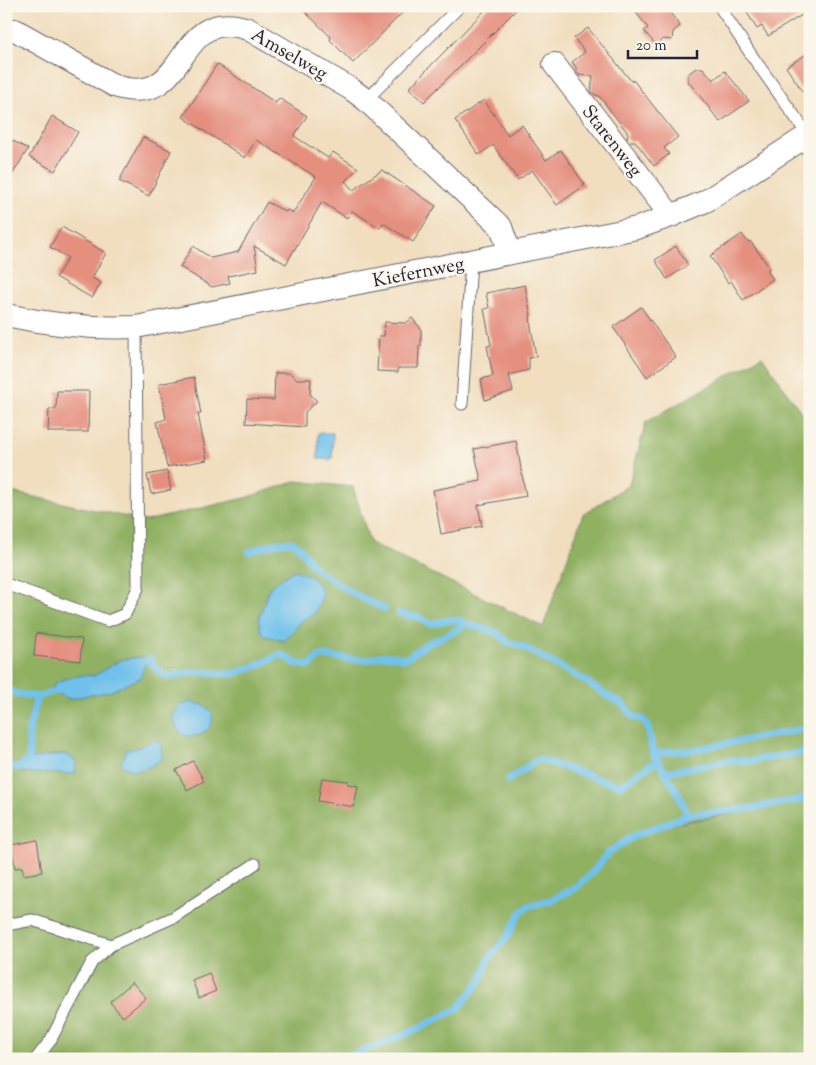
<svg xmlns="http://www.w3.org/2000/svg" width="816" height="1065" font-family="'Sorts Mill Goudy',serif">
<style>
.forest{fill:#90b062;stroke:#59694e;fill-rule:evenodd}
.water{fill:#6fc1eb;stroke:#487293}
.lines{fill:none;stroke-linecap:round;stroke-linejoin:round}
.stream{stroke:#6fc1eb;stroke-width:7}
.building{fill:#e58f7f}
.lane-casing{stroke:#6a6469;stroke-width:13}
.street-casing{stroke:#6a6469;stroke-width:24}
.lane{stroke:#fff;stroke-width:11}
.street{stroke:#fff;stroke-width:22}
.labels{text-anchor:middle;stroke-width:4.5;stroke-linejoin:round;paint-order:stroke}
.street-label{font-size:19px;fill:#22223b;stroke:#fbf7ec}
</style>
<rect width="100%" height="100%" fill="#fbf7ec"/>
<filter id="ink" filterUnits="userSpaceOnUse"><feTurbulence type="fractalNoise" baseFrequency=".02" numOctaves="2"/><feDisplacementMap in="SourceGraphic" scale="10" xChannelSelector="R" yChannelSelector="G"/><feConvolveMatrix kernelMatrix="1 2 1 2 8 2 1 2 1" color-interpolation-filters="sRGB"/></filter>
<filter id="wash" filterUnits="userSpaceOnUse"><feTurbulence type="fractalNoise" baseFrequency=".0096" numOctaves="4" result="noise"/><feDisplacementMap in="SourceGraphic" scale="20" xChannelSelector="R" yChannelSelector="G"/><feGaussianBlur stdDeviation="1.12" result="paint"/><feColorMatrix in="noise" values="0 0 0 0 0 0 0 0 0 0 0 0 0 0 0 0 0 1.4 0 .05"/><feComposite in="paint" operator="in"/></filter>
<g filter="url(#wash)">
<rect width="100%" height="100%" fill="#f1debf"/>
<!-- forest -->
<path class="forest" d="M762,356L810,425V1059H6V491L146,521L245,498L296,481L353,487L370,543L543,627L583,514L629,485L646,422ZM310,575L321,589L315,614L303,620L284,641L265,636L259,618L270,587ZM212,715C210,734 191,745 177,728ZM66,754L76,761L75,773H22L50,755ZM748,811L659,827L622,845L658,825Z"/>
<!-- water -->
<g class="water">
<path d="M318,433H333L332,459H318Z"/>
<path d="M294,570C307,573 318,580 323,594L315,614L303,620L284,641L265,636L260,629L259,618L270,587Z"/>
<path d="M140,657L147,660L140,678L111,691L69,699L52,691L54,684L65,679L83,675L94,676L120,660Z"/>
<path d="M191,702L204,705L213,714C212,717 212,720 212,723C207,736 184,743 177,728C175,725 174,720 173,716L179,706Z"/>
<path d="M154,740L161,743L162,759C148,768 135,777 121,764L126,750L137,748Z"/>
<path d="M66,754L76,761L75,774L22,773L19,763L29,759Z"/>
</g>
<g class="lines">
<!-- stream -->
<g class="stream">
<path d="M249,552C261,548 277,541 290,542C301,543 306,559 313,566C328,580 366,601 385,609"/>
<path d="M399,613L409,616H416L430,624C442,622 456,616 466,624L498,633L506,641L523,647L584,680L607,696L622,703L633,717L642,719L647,724L653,753L678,793L688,815"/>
<path d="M140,663L150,659L156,669L168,677L193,672L233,674L259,665L281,654L297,664L310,666L320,656C335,656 349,661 364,660C370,660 375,658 380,656C388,655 397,656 404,659C412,655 418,650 425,645C439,637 453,634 466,624"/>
<path d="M6,689L17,694L37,697"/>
<path d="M653,753L692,750L810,728"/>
<path d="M6,768L20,767L29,759V729L37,697L59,690"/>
<path d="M666,772L734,760L751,761L810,751"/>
<path d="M508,780L539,759L620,786L658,760"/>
<path d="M343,1059L416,1030L459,1008L482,979L488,960L508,936L519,915L528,906L551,900L576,888L594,871L608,853L634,836L688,815L746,809L810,798"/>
</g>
</g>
<g id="blocks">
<!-- building -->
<g class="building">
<path d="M299,6H409L353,63L330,40L331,37Z"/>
<path d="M489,6H520L424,102L409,88Z"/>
<path d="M631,6H665L680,26L673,32L672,40L663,39L656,45L644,31L648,28Z"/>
<path d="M743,6H810V10L768,36L762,26L757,29Z"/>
<path d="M588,28L632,82L633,80L678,137L664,148L669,154L654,166L635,141H630L627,138L628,133L599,96L595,95L591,91L593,76L579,75L576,71V67L572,62L585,52L574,38Z"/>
<path d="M810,52V102L786,67Z"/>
<path d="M217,64L276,103L279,98L307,116L294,136L328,158L333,152L358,168L345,181L353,190L382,170L436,206L413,242L383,223L380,228L352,211L347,218L322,202L286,264L254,246L258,270L228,276L230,283L212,287L180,267L193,246L211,258L238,252L267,202L286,212L287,210L293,213L316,177L256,140L245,158L183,117Z"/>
<path d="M696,68H703L713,80L725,71L749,101L720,122L688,81V74Z"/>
<path d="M484,100L508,135L522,125L546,160L561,150L585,185L557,205L532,170L518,180L493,145L479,155L455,120Z"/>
<path d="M52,116L78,132L55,171L29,157Z"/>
<path d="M6,137L28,149L6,185Z"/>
<path d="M143,137L171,151L149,196L119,181Z"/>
<path d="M62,227L106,253L92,278L101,283L92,298L56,277L68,258L50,247Z"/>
<path d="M742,234L747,241L751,242L769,267L768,272L773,279L743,300L731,281L728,283L710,256Z"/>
<path d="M676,246L688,265L667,279L655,260Z"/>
<path d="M525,285L531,316H530L531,327L536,356L529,358V370L509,375L513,391L485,400L481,379L493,376L487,346L491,345L484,309L489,308L486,293Z"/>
<path d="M641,307L676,357L647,377L613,327Z"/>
<path d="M412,318L421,329V346H419L418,368H398V372L377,371L379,336H384L385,322L406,323Z"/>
<path d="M275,373H290L296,379H311L310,394L317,401L305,412V427L246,423L247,399L274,400Z"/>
<path d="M194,377L201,414H198L207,460L167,467L157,422L166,419L159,384Z"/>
<path d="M57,391H89L88,432H48L49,409H56Z"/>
<path d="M516,441L526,496L478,505L482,526L441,534L433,490L481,481L474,449Z"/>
<path d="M167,471L171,490L151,494L147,475Z"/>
<path d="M36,633L82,639L80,661L34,656Z"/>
<path d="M193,761L204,781L187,790L176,770Z"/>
<path d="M322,778L348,781V784L358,786L354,807L318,801Z"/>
<path d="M37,840L42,872L24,875L22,867L15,868L11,845Z"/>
<path d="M209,973L216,991L199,998L192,980Z"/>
<path d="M132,982L146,998L123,1017L110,1002Z"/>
</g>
</g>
</g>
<g filter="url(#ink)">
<use href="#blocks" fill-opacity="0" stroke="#6a6469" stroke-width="1"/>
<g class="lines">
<defs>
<g id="lane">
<path d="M719,6L752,56L808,135"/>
<path d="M366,100L460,6"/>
<path d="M462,404L471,261"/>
<path d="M6,584L108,621L125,614L138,588L136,327"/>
<path d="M6,925L32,920L111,945L92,962L50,1041L36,1059"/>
<path d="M111,945L174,917L255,864"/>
</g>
<g id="street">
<path d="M6,30H15L115,86C192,111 172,4 248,29L351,89L366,100L501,227L510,253"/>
<path d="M554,64L671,216"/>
<path d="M6,315C51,325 90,329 136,327L637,228L671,216L706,201L810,134"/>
</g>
</defs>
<!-- lane casing -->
<use href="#lane" class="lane-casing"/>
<!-- street casing -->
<use href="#street" class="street-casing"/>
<!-- lane -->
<use href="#lane" class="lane"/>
<!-- street -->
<use href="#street" class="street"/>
</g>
</g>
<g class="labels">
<!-- street labels -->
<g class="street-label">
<text transform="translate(290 53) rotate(30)" y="7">Amselweg</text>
<text transform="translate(613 140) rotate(52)" y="7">Starenweg</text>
<text transform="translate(418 271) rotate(-11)" y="7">Kiefernweg</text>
</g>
</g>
<!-- margin -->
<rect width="816" height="1065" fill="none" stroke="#fbf7ec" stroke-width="25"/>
<!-- scale -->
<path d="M628 50v8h69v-8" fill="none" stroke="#22223b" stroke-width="2.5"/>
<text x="636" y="50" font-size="15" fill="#22223b" stroke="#fbf7ec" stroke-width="4" paint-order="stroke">20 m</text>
</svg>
